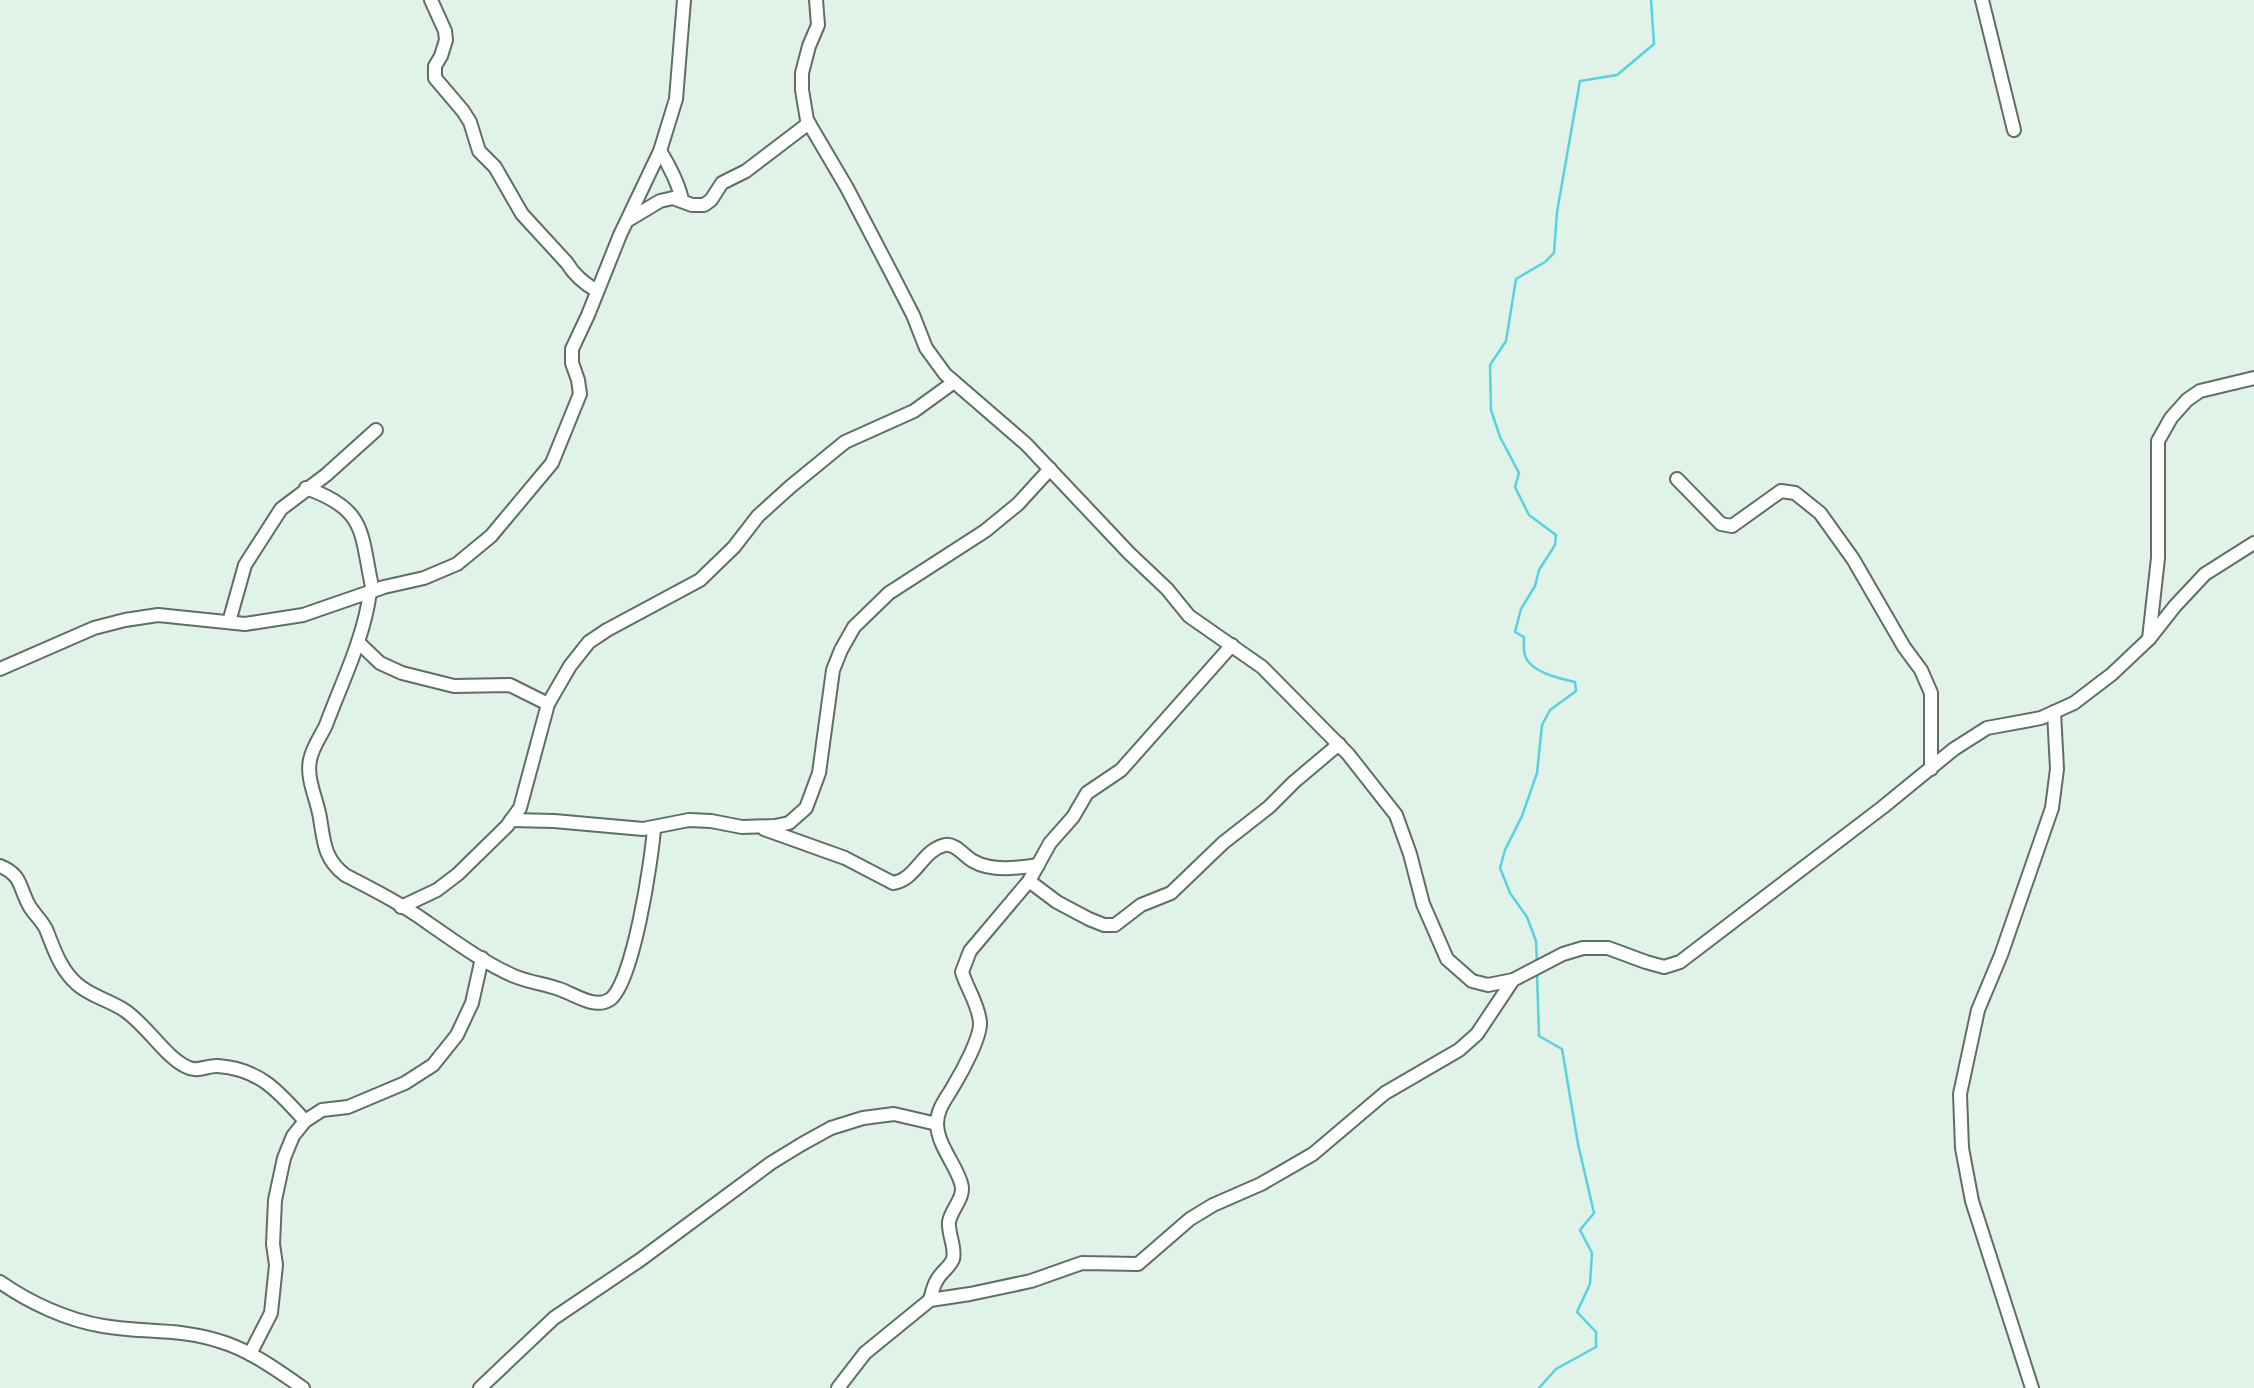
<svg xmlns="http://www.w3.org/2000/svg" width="2254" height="1388" font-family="Bitter,serif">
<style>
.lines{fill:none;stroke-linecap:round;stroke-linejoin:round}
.stream{stroke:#58d1e0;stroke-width:2.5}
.minor-casing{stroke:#5f6e66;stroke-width:16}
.minor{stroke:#fff;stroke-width:12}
</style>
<rect width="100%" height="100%" fill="#e1f2e9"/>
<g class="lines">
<!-- stream -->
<g class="stream">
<path d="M1537,963L1536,941L1527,917L1510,893L1500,868L1505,850L1522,816L1537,773L1542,725L1550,710L1576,691L1575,682C1561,679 1529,672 1525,655C1523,650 1524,643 1524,637L1515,632L1521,609L1535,586L1539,570L1555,545L1556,535L1529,515L1515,487L1519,473L1500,437L1491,410L1490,365L1506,341L1516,279L1545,262L1554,253L1557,212L1580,81L1617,75L1654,44L1651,0"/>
<path d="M1537,973L1539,1036L1562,1049L1578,1144L1594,1213L1580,1230L1592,1253L1590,1284L1577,1312L1596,1332V1347L1556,1369L1539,1388"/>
</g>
<defs>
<g id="minor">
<path d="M431,0L445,31L446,40L441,56L435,66V78L463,111L470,122L479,151L495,167L522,214L567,263C574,275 585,284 597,291"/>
<path d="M816,0L818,25L809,46L802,73V90L807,120L847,188L894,278L913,315L926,348L945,374L1026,444L1129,553L1167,589L1189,616L1262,667L1348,754L1396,815L1410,854L1423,904L1447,959L1472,981L1488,985L1513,980L1563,954L1583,948H1608L1646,962L1664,967L1680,962L1883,807L1954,749L1987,728L2041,718L2074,703L2112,674L2149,639L2175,606L2205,574L2254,543"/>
<path d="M1982,0L2014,130"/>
<path d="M660,151C670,167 678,182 682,200"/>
<path d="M630,219L660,201L673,198L692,205H704L711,200L722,183L746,171L809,123"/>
<path d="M1677,479L1721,524L1732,526L1781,491L1795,493L1820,513L1853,559L1904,647L1921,670L1931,693V769"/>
<path d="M306,488C369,510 360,535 373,591"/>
<path d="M370,592C364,638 342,682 326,725C321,736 312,748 310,760C306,779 317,799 320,818C324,842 324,859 345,875C372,889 402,904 428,923C454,941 484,963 514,976C528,982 545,984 559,989C574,994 594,1009 609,1000C633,986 652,858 654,828"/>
<path d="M229,622L245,565L281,509L326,475L376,430"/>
<path d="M2149,639L2158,558V441L2171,418L2187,400L2200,391L2254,378"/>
<path d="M358,642L380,663L402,673L454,686L510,685L548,704"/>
<path d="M0,669L94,628L125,620L158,615L245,624L303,615L384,587L424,578L457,564L491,536L552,463L580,394L578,380L572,363V349L588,315L620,235L660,151L676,99L684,0"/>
<path d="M511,820L554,821L643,829L689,820L711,821L742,827L775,826L789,823L806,808L819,773L833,670L841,650L854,627L889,593L985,531L1018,504L1050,469"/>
<path d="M764,829L845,858L893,883C916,880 922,850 945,845C956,843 965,857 973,861C992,872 1018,868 1038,865"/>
<path d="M0,866C23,875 19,889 30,907C35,915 42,921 46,929C54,949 60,969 77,984C90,996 109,1000 124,1010C146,1024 166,1058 187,1067C198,1073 207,1065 218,1066C260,1069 279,1092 305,1121"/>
<path d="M1029,881L1057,902L1089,919L1104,925H1115L1141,905L1171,893L1223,843L1269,807L1294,782L1339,744"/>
<path d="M401,907L437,890L458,874L507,826L520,808L548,704L570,666L589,642L607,630L700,580L734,547L758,516L790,487L845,442L914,411L954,382"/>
<path d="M0,1282C30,1303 67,1320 103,1326C142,1333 179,1328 219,1341C250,1350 277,1370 303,1388"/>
<path d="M930,1300C932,1293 933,1286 937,1280C941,1272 950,1267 953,1259C956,1247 948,1235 949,1222C951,1209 966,1197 961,1183C955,1163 938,1146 937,1124C937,1108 947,1098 954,1085C962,1072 981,1037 980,1022C978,1003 967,989 962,972L970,951L1029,881L1050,843L1073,817L1087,793L1121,770L1232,645"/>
<path d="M250,1354L271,1313L276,1265L273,1244L275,1200L284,1158L293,1136L305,1121L322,1110L348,1107L405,1083L433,1065L457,1035L472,1003L482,958"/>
<path d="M480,1388L554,1318L640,1260L771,1163L802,1144L831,1128L863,1118L894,1114L937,1124"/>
<path d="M838,1388L865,1353L930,1300L970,1294L1031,1281L1082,1263L1138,1264L1190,1219L1213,1205L1261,1184L1313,1154L1385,1093L1459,1050L1477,1034L1513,980"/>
<path d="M2032,1388L1972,1201L1962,1148L1960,1094L1978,1010L2001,955L2052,808L2057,769L2054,712"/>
</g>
</defs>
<!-- minor casing -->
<use href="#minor" class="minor-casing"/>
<!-- minor -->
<use href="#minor" class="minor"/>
</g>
</svg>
